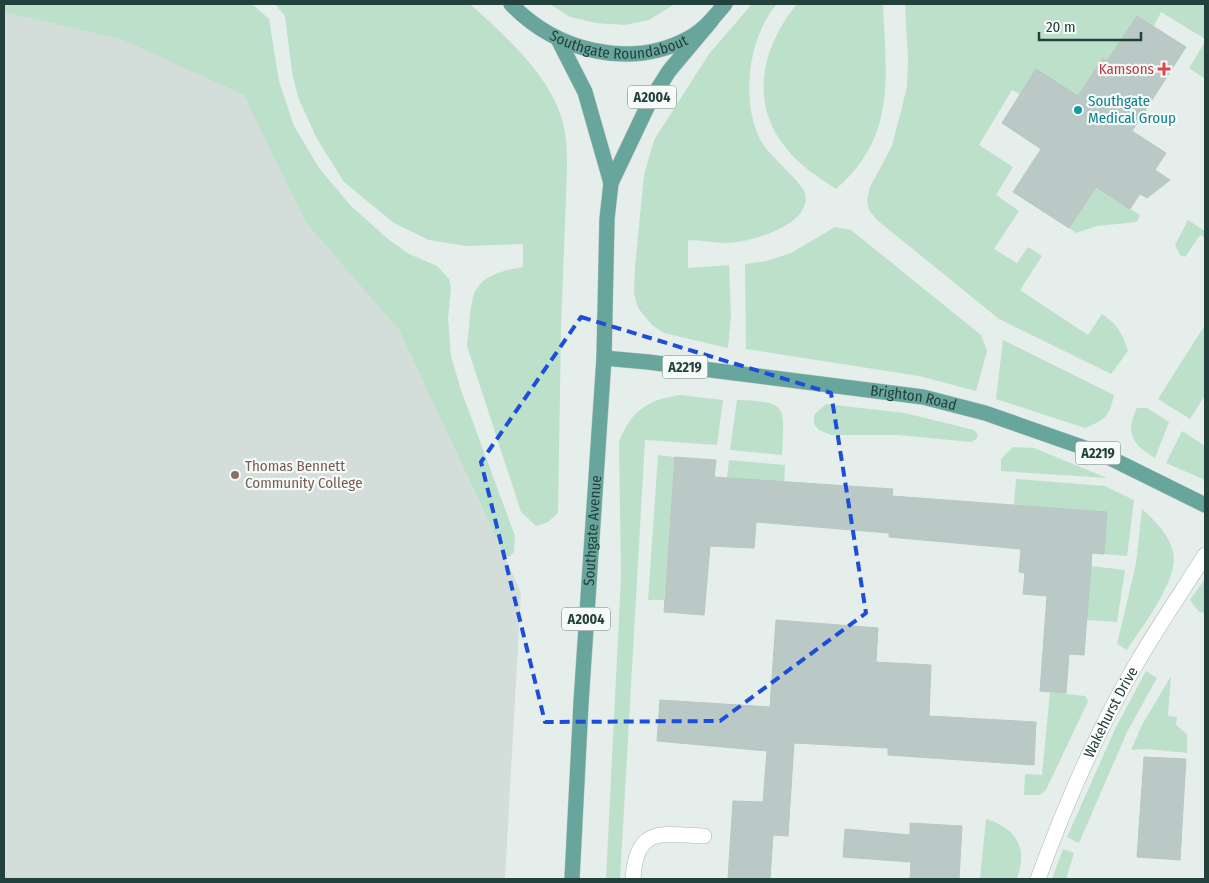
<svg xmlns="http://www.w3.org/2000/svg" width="1209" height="883" font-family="'Fira Sans Condensed',sans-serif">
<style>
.built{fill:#d3deda}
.green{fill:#bde0cb}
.building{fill:#bac9c5;stroke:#b7c8c3}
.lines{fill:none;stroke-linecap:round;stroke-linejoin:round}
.street-casing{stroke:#a7b7b3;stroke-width:16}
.primary-casing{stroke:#c1cac8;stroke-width:16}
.street{stroke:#fff;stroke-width:15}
.primary{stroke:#68a59c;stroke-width:15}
.marked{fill:none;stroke:#1d4ed8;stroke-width:4;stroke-dasharray:10 6;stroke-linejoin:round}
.health-dot{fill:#e0444e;stroke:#f6faf8;stroke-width:2}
.culture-dot{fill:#0f9aa8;stroke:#f6faf8;stroke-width:2}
.education-dot{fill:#8d6e63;stroke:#f6faf8;stroke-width:2}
.labels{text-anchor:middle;stroke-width:4.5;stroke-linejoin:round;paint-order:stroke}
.shield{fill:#f6faf8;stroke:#627874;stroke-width:1}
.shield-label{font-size:14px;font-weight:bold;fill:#23413c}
.street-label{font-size:15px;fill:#23413c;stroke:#f6faf8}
.health-label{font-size:15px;fill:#be3a42;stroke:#f6faf8;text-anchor:end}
.culture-label{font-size:15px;fill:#0d838f;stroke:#f6faf8;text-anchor:start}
.education-label{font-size:15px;fill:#785e54;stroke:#f6faf8;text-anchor:start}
</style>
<rect width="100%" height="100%" fill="#e5eeeb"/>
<!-- built -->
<path class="built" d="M4,4L253,51L382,308L399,330L521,592L505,879H4Z"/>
<!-- green -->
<g class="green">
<path d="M4,4H252L269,19L279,81L294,126L319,168L351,206L388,239L409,254L437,266L449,279L451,287L448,319L451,356L461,390L515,536L514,552L509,557L504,555L399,330L305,221L244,95L121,39L4,12Z"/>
<path d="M275,4H470C504,35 546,71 561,116C567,133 567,151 567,169L561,329L558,513L548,522L536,526L521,512L467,346C474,297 463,277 523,267V244L466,246L429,240L394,223L344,182L317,139L298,97L292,72L285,16Z"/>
<path d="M550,4H675L649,20L624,25L596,23L570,17Z"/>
<path d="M752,4H777C748,37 740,102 761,141C769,156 801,181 805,193C813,225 749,243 726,243C714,243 701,240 688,240V268L729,265L731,316L728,348L664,333L652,325L638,308L634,293L635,267L644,175L654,140L709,54Z"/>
<path d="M797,4H883C886,77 897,136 836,189C818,177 799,165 786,148C748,102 763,45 797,4Z"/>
<path d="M905,4H1205V39L1161,12L1154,26L1137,16L1107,61L1103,58L1078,96L1036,70L1020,94L1012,90L979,145L1013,167L996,195L1019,211L994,249L1017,263L1028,247L1042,256L1020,290L1088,335L1102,314C1117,324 1123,334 1128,351L1111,374L999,319L877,220L869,210L867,200L870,187L892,146L907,87L908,59Z"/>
<path d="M1205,42V79L1189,68Z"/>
<path d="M1096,187L1140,215L1137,222L1097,226L1076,233L1069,228Z"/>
<path d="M1188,220L1205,231V238L1200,235L1185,257L1180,255L1175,245Z"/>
<path d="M835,227L851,230L981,335L987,351L976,391L919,376L746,349L745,264L767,261L791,253Z"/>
<path d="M1205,325V395L1190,419L1158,399Z"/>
<path d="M1003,340L1114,395C1109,417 1106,419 1085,428L996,399Z"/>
<path d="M680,395L723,400L717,445L645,440L620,879H606L621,577L619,442C631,411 647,400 680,395Z"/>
<path d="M737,400C789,402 784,405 782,455L730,450Z"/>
<path d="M826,404L905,413L974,430L978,435L976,439L971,442L898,435H831L819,430L814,424V415Z"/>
<path d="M1137,408H1147L1169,422L1155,458C1132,445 1125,432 1137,408Z"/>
<path d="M1182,431L1205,446V480L1166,463Z"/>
<path d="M1013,447L1034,448L1107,478L1001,471V459Z"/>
<path d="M658,455L675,457L664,600H648Z"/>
<path d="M729,460L785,465L784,483L727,478Z"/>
<path d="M1016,479L1105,486L1134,500L1127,556L1104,554L1107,512L1014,505Z"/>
<path d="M1142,509C1155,521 1169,534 1173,552C1180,578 1142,627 1127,650L1117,644L1136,564Z"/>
<path d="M1091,566L1125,570L1117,622L1087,620Z"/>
<path d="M1205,579V614L1198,611L1190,600Z"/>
<path d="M1146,671L1157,678L1127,732L1079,843L1067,837L1116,727Z"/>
<path d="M1171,676L1168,716L1177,717L1176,725L1187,734V753L1147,749L1131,750L1142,725Z"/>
<path d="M1050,692L1085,696L1088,701L1046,790L1040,795H1024L1025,774L1042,775Z"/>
<path d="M986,819C1017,829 1028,847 1017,879H980Z"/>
<path d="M1063,849L1074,853L1066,879H1052Z"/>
</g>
<!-- building -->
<g class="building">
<path d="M1137,16L1186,47L1132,131L1166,153L1155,170L1170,180L1147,198L1140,194L1130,209L1096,187L1069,228L1013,192L1041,149L1002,123L1036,69L1078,96L1103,58L1107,61Z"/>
<path d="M675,457L716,460L714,477L893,489L892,496L1107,512L1104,554L1092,553L1084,655L1069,654L1066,693L1040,691L1047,596L1023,594L1025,573L1019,572L1021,549L889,537V533L756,522L754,548L710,546L704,615L664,612Z"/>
<path d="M776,620L878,628L876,662L931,665L929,716L1036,722L1034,765L888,755V748L794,743L788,836L773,835L770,879H728L733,801L763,802L767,751L657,741L660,700L770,707Z"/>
<path d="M1144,757L1186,759L1180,860L1137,857Z"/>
<path d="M910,823L962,826L959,879H910L911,862L843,857L845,829L910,835Z"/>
</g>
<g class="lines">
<defs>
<g id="street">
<path d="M633,879C636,826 661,834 704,836"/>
<path id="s1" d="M1038,879C1065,805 1097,730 1138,661C1159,625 1183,590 1205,555"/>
</g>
<g id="primary">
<path id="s2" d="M511,4C556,51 630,70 689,38C704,30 715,16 725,4"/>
<path d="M558,39L585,92L611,183"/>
<path id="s3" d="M604,358L648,362L923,397L985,413L1102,454L1205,505"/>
<path id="s4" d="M572,879L581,703L604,358L607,219L611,183L650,101L669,71L711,21"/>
</g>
</defs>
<!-- street casing -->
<use href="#street" class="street-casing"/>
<!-- primary casing -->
<use href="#primary" class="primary-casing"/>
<!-- street -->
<use href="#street" class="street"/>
<!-- primary -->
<use href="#primary" class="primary"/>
</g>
<!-- marked area -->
<path class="marked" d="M581,317L831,393L866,613L720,721L545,722L481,462Z"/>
<!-- markers -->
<path class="health-dot" d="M1161.5 61.5h5v5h5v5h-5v5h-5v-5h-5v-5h5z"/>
<circle class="culture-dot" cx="1078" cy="110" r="5"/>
<circle class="education-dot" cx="235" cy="475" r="5"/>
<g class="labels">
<!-- shield labels -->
<g class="shield">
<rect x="628" y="85.5" width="48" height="23" rx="4"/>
<rect x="662.5" y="355.5" width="45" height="23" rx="4"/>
<rect x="1075.5" y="441.5" width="45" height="23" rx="4"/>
<rect x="562" y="607.5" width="48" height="23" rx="4"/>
</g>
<g class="shield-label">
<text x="652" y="102">A2004</text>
<text x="685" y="372">A2219</text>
<text x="1098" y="458">A2219</text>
<text x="586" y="624">A2004</text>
</g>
<!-- street labels -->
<g class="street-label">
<text dy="5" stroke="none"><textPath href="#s2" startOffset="121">Southgate Roundabout</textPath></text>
<text dy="5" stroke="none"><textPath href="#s3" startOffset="312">Brighton Road</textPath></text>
<text dy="5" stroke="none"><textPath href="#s4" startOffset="349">Southgate Avenue</textPath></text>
<text dy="5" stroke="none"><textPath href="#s1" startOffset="182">Wakehurst Drive</textPath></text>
</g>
<!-- health labels -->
<g class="health-label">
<text x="1154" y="74">Kamsons</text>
</g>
<!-- culture labels -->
<g class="culture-label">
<text x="1088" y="106">Southgate<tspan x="1088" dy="17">Medical Group</tspan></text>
</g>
<!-- education labels -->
<g class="education-label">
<text x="245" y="471">Thomas Bennett<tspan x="245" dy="17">Community College</tspan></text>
</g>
</g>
<!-- border -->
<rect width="1209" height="883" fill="none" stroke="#23413c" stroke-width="10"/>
<!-- scale -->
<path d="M1039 32v8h102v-8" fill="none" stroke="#23413c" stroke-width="2.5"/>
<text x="1046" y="32" font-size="15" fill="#23413c" stroke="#f6faf8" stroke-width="4" paint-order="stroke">20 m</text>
</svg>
